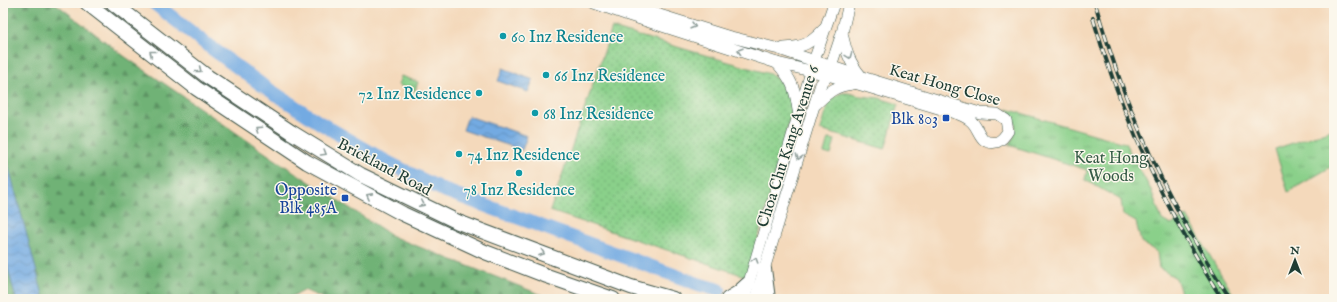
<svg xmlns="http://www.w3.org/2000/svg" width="1337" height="302" font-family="'IM FELL English',serif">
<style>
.grass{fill:url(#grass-dots);stroke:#54865f}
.forest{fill:url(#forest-firs);stroke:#477855}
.park{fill:url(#park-tufts);stroke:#54865f}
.pitch{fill:#8ad08a;stroke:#54865f}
.water{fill:url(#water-waves);stroke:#49748b}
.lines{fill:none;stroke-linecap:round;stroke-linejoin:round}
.river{stroke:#73aae2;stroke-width:14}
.minor-casing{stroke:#3f5448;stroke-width:12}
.major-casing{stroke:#3f5448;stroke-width:16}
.minor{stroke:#fff;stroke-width:11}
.major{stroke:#fff;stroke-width:14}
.rail-casing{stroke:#1f3d34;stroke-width:4}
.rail{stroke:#fbf7ec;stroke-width:2.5;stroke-dasharray:8;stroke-linecap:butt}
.oneway{stroke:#8f9e9a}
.culture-dot{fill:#0f9aa8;stroke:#fbf7ec;stroke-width:1.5}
.transit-dot{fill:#1a4fb4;stroke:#fbf7ec;stroke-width:1.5}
.labels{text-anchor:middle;stroke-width:3;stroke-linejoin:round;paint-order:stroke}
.culture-label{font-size:16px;fill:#0d838f;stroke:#fbf7ec;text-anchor:start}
.street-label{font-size:16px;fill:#1f3d34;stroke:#fbf7ec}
.transit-label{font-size:16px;fill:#164399;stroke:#fbf7ec;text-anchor:end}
.park-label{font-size:16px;fill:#345a45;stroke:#fbf7ec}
</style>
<defs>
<pattern id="grass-dots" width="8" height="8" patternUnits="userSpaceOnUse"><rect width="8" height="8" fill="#8ad08a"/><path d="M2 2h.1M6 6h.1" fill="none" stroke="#70aa72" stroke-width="1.8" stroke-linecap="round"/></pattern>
<pattern id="forest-firs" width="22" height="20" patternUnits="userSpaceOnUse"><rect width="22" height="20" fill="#6fb276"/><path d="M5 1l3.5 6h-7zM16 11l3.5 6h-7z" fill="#5b9262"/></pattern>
<pattern id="park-tufts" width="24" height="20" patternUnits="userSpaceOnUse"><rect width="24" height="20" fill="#8ad08a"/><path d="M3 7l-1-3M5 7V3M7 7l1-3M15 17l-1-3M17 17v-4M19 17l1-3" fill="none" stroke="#70aa72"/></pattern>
<pattern id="water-waves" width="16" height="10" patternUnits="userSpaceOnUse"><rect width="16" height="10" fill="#73aae2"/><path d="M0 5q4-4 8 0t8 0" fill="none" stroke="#5e8cb8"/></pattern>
</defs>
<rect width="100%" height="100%" fill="#fbf7ec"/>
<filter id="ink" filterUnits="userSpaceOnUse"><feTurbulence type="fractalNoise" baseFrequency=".025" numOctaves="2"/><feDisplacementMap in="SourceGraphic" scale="8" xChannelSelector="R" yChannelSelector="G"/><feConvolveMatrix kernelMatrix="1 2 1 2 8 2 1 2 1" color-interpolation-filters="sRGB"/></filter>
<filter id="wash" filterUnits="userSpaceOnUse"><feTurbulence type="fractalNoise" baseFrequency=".012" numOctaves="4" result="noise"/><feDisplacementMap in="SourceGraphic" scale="16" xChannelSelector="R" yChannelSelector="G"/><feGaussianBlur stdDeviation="0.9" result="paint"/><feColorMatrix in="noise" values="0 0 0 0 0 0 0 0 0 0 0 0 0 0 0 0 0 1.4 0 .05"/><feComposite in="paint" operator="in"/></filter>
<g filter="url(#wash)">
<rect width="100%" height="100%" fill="#f4d9bb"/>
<!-- grass -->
<g class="grass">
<path d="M612,28L770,74L786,86L794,103L748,277L550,211Z"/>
<path d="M842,93H848L860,96L879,98L898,104L885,149L820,130C825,115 826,98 842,93Z"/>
</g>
<!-- forest -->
<g class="forest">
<path d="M6,3H55L124,56L273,158L394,237L552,299H325L304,290L287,299H44L7,161L3,136Z"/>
<path d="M3,250L16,299H3Z"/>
</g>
<!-- park -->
<g class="park">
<path d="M401,76L418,82L415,91L398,85Z"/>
<path d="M1007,109L1125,143L1151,190L1162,220L1171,225L1187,216L1213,261L1236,299H1183L1176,278L1159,268L1157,252L1141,242L1136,222L1123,215L1121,200L1085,180L1087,170L1009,145C1018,133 1018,120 1007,109Z"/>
<path d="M1334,129V165L1288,192L1275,149Z"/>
</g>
<!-- pitch -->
<path class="pitch" d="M828,139L835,140L831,155L824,153Z"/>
<!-- water -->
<g class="water">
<path d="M3,3H6L3,120Z"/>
<path d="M503,68L533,80L528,92L498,81Z"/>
<path d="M468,116L527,136L522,150L463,130Z"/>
<path d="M3,136L7,161L44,299H16L3,250Z"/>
</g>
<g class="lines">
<!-- river -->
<path class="river" d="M154,3L210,47L262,85L320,123L387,162L443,190L701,285L719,290"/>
</g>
</g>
<g filter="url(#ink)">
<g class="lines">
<defs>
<g id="minor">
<path d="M594,3L628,15L777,63L828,75L958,114C963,116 968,118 972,122C980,130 980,146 997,142C1002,140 1005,136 1008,131L1006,120L997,114L980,113L862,77L779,49L727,36L621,3"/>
<path d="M842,33C846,51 849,62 861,76"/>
<path d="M784,48C803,47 810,44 823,30"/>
<path d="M777,63C792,80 795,88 798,110"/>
<path d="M815,105C829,92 834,86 853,84"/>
<path d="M744,299L816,55L834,3"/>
<path d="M755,299L814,106L821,84L828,75L842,33L849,3"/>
</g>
<g id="major">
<path d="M87,3L196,88L307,162L403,214L485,252L547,276L613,299"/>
<path d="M113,3L208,77L291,132L361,175L458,222L631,287L673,299"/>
<path d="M764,269L768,299"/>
<path d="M728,299L738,293L748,284"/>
</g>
</defs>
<!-- minor casing -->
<use href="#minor" class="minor-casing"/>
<!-- major casing -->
<use href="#major" class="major-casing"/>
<!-- minor -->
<use href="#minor" class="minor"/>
<!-- major -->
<use href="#major" class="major"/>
<defs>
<g id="rail">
<path d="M1095,3C1110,54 1127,104 1149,152C1172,203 1200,252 1230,299"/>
<path d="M1093,18C1122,118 1167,212 1222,299"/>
</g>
</defs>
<!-- rail casing -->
<use href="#rail" class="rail-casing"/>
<!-- rail -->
<use href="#rail" class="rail"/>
</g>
<!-- one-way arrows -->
<defs><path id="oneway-chevron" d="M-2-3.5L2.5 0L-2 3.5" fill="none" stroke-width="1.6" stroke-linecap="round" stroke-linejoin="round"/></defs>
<g class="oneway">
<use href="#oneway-chevron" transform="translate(693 26) rotate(16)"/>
<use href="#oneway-chevron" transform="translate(740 51) rotate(-162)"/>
<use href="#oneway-chevron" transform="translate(152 53) rotate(-142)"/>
<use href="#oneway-chevron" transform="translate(849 56) rotate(69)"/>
<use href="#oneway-chevron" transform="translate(199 70) rotate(38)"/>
<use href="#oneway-chevron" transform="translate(258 129) rotate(-146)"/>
<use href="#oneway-chevron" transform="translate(324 153) rotate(31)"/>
<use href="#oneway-chevron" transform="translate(799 157) rotate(107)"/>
<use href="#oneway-chevron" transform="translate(369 196) rotate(-152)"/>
<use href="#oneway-chevron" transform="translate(422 204) rotate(26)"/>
<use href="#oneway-chevron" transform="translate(542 253) rotate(20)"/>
<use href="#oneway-chevron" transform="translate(755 260) rotate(-73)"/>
</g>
</g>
<!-- markers -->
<g class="culture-dot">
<circle cx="503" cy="36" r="4"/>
<circle cx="546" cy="75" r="4"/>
<circle cx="479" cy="93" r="4"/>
<circle cx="535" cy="113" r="4"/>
<circle cx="459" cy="154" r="4"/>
<circle cx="519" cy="173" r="4"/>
</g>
<g class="transit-dot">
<rect x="942" y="114" width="8" height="8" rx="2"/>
<rect x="341" y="194" width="8" height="8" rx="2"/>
</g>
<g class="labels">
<!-- culture labels -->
<g class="culture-label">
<text x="511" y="42">60 Inz Residence</text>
<text x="554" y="81">66 Inz Residence</text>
<text x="471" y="99" text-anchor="end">72 Inz Residence</text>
<text x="543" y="119">68 Inz Residence</text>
<text x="467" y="160">74 Inz Residence</text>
<text x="519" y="195" text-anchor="middle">78 Inz Residence</text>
</g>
<!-- street labels -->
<g class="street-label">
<text transform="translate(945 84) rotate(16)" y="6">Keat Hong Close</text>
<text transform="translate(787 146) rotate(-72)" y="6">Choa Chu Kang Avenue 6</text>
<text transform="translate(385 166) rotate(28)" y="6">Brickland Road</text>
</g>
<!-- transit labels -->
<g class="transit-label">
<text x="938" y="124">Blk 803</text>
<text x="337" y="195">Opposite<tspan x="337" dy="18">Blk 485A</tspan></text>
</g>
<!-- park labels -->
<g class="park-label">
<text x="1111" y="163">Keat Hong<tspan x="1111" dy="18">Woods</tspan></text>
</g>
</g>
<!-- margin -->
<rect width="1337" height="302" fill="none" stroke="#fbf7ec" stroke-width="16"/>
<!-- north arrow -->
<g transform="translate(1295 260)" stroke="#fbf7ec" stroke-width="3" paint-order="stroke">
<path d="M0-3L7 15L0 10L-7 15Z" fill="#1f3d34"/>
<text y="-6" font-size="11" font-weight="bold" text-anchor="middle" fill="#1f3d34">N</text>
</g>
</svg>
